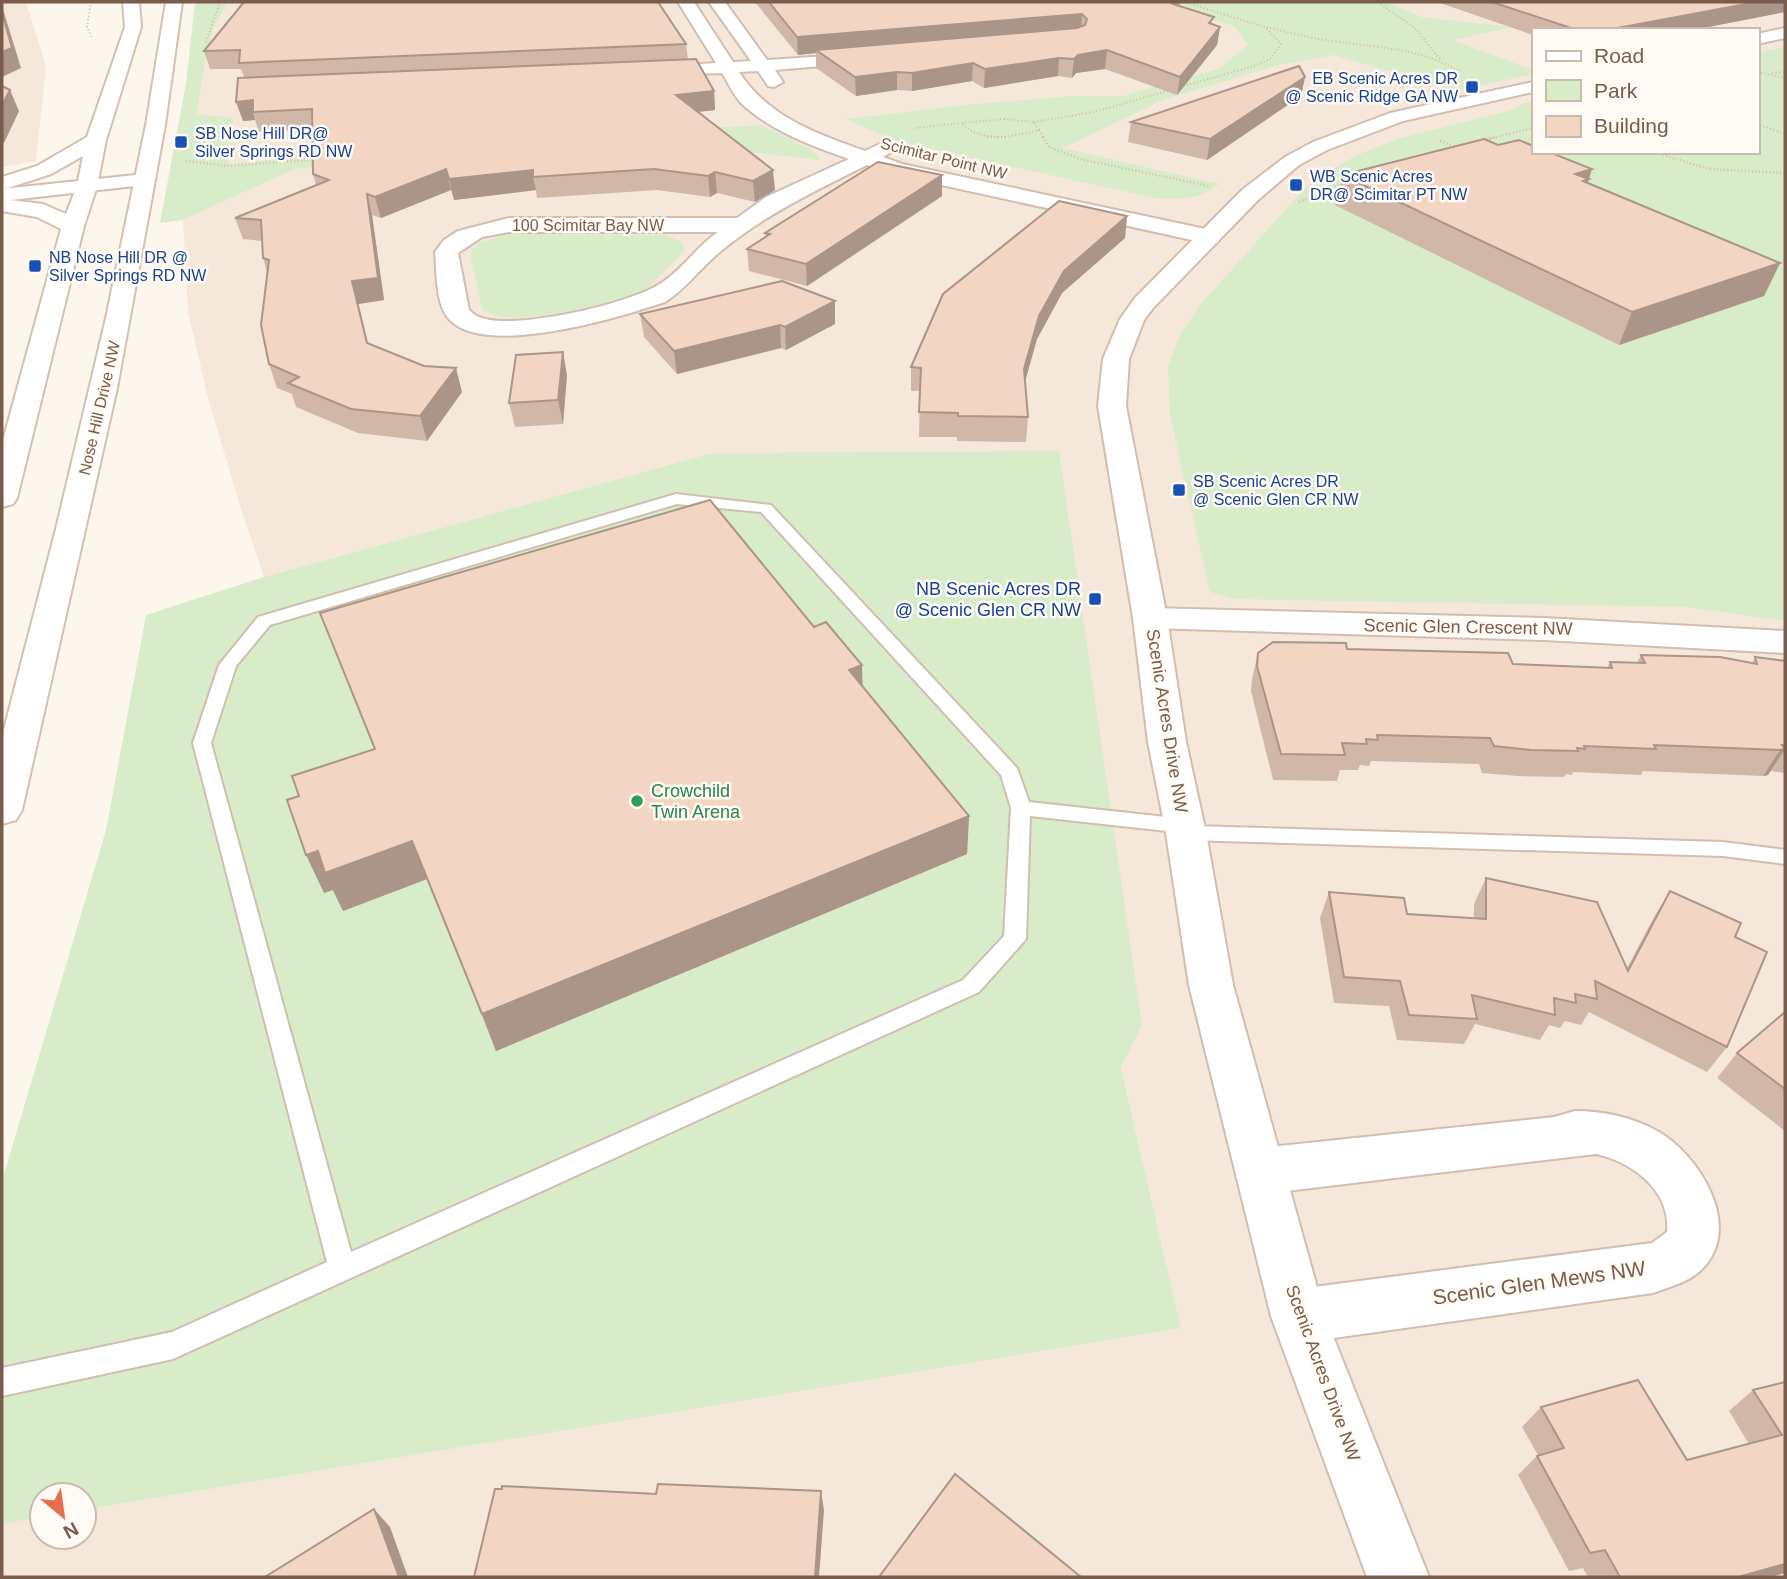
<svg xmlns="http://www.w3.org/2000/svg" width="1787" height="1579" font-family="Helvetica,sans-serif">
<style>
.residential{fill:#f5e8da;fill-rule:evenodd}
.green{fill:#d8ecc9}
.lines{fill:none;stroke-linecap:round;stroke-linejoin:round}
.service-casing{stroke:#d1beb0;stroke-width:4}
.minor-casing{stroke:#d1beb0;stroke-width:4}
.tertiary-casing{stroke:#d1beb0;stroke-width:4}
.secondary-casing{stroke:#d6c0b0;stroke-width:4}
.path-far1{stroke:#d9b8a5;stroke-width:2;stroke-dasharray:1 2.5;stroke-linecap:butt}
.path{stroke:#d9b8a5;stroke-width:2.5;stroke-dasharray:1 2.5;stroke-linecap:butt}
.service{fill:#fff;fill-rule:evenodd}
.minor{fill:#fff;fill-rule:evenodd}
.tertiary{fill:#fff;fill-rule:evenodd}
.secondary{fill:#fff;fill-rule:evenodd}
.wall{fill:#d1b7a8}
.shaded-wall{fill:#aa9588}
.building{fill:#f3d5c3;stroke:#aa9588;stroke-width:2}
.transit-dot{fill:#1a4fb4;stroke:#fffaf3;stroke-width:2.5}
.leisure-dot{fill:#2e9e5b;stroke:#fffaf3;stroke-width:2.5}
.labels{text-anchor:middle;stroke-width:5;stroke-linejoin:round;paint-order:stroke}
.far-transit-label{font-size:16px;fill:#164399;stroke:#fffaf3;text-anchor:start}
.far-street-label{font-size:16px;fill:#7a5c4d;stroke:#fffaf3}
.transit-label{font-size:18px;fill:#164399;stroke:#fffaf3;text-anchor:end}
.street-label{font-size:18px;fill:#7a5c4d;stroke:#fffaf3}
.leisure-label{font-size:18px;fill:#27864d;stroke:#fffaf3;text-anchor:start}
.near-street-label{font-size:21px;fill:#7a5c4d;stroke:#fffaf3}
</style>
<rect width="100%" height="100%" fill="#fdf6ec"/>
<!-- residential -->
<g class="residential">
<path d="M2,2H26L46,66L36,161L2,167Z"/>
<path d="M228,2H1785V1577H2V1524L42,1517V1537H84V1510L1181,1328L1121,1066L1141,1025L712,453L264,577L240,506L208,398L188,312L183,220L295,169L485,150L718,149L819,160L760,125L459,140L227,164L197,114L206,56L214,27ZM1533,30H1757V152H1533Z"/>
</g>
<!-- green -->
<g class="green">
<path d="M195,2H228L214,27L206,56L197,114L233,118L228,164L459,140L761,125L809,149L820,157L818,160L718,149L485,150L295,169L183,220L160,223L186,83Z"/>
<path d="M1150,2H1387L1421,17L1513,27L1453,40L1533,70V74L1457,91L1333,55L1279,65L1165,99L1063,148L1219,184C1197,201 1185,198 1159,199L896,141L846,119L965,105L1073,96H1123L1221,68L1248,44L1234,26Z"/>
<path d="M1785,47V621L1687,607L1233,599L1210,592L1170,416L1168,367L1180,335L1200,305L1305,188L1322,176L1357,155L1397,139L1513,110L1524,103L1533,101V152H1757V53Z"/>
<path d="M507,234L663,235L681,241L685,250L651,285L642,291C608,303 511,332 482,309L470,254L476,244Z"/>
<path d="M1059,451L1142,1025L1121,1067L1181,1328L84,1510V1495H42V1517L2,1524V1181L106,830L146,615L264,577L712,453Z"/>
</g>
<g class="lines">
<defs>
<path id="service" d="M676,494L771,505L1017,768L1029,802L1184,819L1191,821L1194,826L1723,842L1785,850V864L1723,856L1186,840L1179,838L1176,832L1030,816L1026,939L979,992L173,1359L2,1396V1368L172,1332L327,1262L193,743L219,665L258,617ZM677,504L761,512L1001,775L1011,808L1004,936L963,980L351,1252L211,743L236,666L270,625Z"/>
<g id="minor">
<path d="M678,2H694L733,62L751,61L709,2H725L767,60L874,53L877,57L868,62L775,70L783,82L774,87L768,86L758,71L739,72C768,117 817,134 865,151L882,143H896L899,147L883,157L902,164L1210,230L1218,232L1221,237L1218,242L1210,244L896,175L867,165C815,191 766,214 721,251C701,267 687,288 665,302C620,317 487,358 450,320C435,305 437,272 435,252L444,240L458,231L509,218H737L766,197L849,159C810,145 770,131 740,102C733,94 728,82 722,73L643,76L640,72L643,68L649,67L716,63ZM509,232H718C696,247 681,272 658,285C628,304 515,330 482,318C477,317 472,313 469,310L458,253L482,237Z"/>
<path d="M1150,608L1544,618L1785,631V653L1544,640L1150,628L1138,625L1133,618L1138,611Z"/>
<path d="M1575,1111C1603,1111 1632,1117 1657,1131C1699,1154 1745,1228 1701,1270C1689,1282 1669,1287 1653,1293L1298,1343L1279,1335L1271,1316L1279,1297L1298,1289L1652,1243L1667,1232C1671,1191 1633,1162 1596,1154L1261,1194L1243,1187L1236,1171L1243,1155L1261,1148L1554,1117Z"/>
</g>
<g id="tertiary">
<path d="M1785,28V38L1757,44V34Z"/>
<path d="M1533,82V92L1403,121L1327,150L1299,165L1258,200L1153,308L1144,320L1129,359L1126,406L1167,618L1186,742L1206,833L1233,985L1325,1316L1429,1577H1367L1271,1316L1189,985L1166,833L1148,742L1133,618L1098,406L1103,359L1120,319L1135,298L1242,190L1285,157L1313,142L1390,113Z"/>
<path d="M145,174L152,176L155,180L152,184L2,201V189Z"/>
</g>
<g id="secondary">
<path d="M123,2H139L141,27L106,140L97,186L84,226L17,498L13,504L2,507V444L61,229L37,217L2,211V199L43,204L66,214L77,186L83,156L51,174L2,190V177L37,166L87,137L125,27Z"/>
<path d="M166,2H182L165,125L117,388L22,810L16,820L2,824V737L56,529L106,318L146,125Z"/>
</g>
</defs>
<!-- service casing -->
<use href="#service" class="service-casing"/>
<!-- minor casing -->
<use href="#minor" class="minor-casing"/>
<!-- tertiary casing -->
<use href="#tertiary" class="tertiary-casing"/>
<!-- secondary casing -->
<use href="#secondary" class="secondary-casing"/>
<!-- path-far1 -->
<g class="path-far1">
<path d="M91,2L87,27L92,38"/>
<path d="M1378,2L1415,28L1440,59"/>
<path d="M1267,27C1286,32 1306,37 1326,40C1372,48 1417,46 1458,71"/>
<path d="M206,42L220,2"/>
<path d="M1761,73L1785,78"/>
<path d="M1772,73L1785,72"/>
<path d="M1004,119L1034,122L1039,130C1011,137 984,144 961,123Z"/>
<path d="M1034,122L1094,112L1257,65L1270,59L1281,44L1265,27L1184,2"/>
<path d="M1757,124L1785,134"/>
<path d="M916,128L961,123"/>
<path d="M1039,130L1044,139"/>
<path d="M1489,139L1533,128"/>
</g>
<!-- path -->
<g class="path">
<path d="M987,137H1007"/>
<path d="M1043,137L1049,147L1080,159L1209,186"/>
<path d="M1440,141L1458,148"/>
<path d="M1480,141L1496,137"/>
<path d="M1653,152L1709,169L1785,173"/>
<path d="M186,161L229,166L318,159"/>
<path d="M1299,202L1342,184"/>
</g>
<!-- service -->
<use href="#service" class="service"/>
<!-- minor -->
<use href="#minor" class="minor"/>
<!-- tertiary -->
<use href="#tertiary" class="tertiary"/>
<!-- secondary -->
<use href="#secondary" class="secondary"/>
</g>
<!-- wall -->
<g class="wall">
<path d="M755,2H1180V6L1220,27L1217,45L1177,95L1105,69L1076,73L1072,78L1058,76L984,88L972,81L912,91L897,90L856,96L816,68V53L798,55Z"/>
<path d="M1437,2H1785V12L1693,30H1533V35Z"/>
<path d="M686,44L688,60L714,91L715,110L698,112L775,190L755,202L717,193L710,197L657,190L537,198L536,190L454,200L451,190L381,218L372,215L384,300L358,304L368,343L462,392L427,441L358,433L296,407L292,394L277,388L269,364L267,272L263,258L262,241L243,239L235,218L316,185L313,174L312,129L259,132L255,120L243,121L244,77L241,69H210L204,51Z"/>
<path d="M1305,77L1301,96L1207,160L1128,142L1131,122Z"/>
<path d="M1342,175L1588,179V183L1780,263L1764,296L1619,345L1335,205Z"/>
<path d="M942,196L807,286L749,271L747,249L766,237L765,233Z"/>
<path d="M1127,216L1125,238L1062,293L1037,339L1025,382L1028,417L1026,442L957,441V437H919L920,391H911V367Z"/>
<path d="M835,301V324L786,350L781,348L677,374L644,337L640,314Z"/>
<path d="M567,375L563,424L515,427L509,403Z"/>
<path d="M320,613L863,686L969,816L967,854L496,1051L427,879L343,911L333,890L324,893L299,796L374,749Z"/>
<path d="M1347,649L1513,664L1607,668L1610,662L1637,663L1641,655L1752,663L1755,657L1785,661V773L1770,771L1768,775L1763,776L1643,771L1641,775L1573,772L1572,775L1566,774L1564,777L1518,776L1482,773L1479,764L1371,761L1369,766L1360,765L1358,770H1340L1337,781L1273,780L1251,691L1252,679L1258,653Z"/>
<path d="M1486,878L1627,968L1654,917L1670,891L1735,937L1727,1047L1707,1072L1589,1012L1581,1025L1565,1021L1560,1028L1549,1025L1540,1040L1475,1024L1464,1044L1397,1040L1389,1006L1334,1003L1320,918L1329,892L1407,914L1474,918V904Z"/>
<path d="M1785,1012V1131L1717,1078L1737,1053Z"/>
<path d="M1785,1382V1573L1770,1577H1588L1583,1568L1569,1571L1518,1475L1538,1455L1522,1427L1541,1407L1687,1460L1749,1444L1729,1411L1753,1390Z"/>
</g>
<!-- shaded-wall -->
<g class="shaded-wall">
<path d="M1757,2H1785V12L1693,30H1607Z"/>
<path d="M2,6L21,68L2,77Z"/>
<path d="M1082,14L1081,31L816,50V53L798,55L797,37Z"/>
<path d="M1220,27L1217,45L1177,95L1180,77Z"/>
<path d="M1107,50L1105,69L1076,73L1072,78L1074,59L1078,55Z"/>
<path d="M1059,58L1058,76L984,88L985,69Z"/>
<path d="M973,63L972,81L912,91V73Z"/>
<path d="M897,72V90L856,96L855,77Z"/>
<path d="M1305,77L1301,96L1207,160L1210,139Z"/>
<path d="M10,90L19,111L4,143H2V105Z"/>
<path d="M714,91L715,110L678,114L676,95Z"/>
<path d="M253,100V112L255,120L243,121L236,102Z"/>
<path d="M446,169L451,190L381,218L375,197Z"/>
<path d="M1592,169L1589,179L1578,210L1575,174Z"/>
<path d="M533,170V177L536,190L454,200L449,179Z"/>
<path d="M773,170L775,190L755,202L753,181Z"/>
<path d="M715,172L717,193L710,197L708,176Z"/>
<path d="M942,175V196L807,286L806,264Z"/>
<path d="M367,194L372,215L384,300L358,304L373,366L367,343L352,281Z"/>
<path d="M1127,216L1125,238L1062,293L1037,339L1022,392L1024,369L1039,316L1064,271Z"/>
<path d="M1780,263L1764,296L1619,345L1632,312Z"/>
<path d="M835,301V324L786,350L785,327Z"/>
<path d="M780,325L781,348L677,374L674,351Z"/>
<path d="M563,352L567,375L563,424L558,400Z"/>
<path d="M456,368L462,392L427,441L420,416Z"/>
<path d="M862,665L863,703L849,670Z"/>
<path d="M1785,749L1768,775L1763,776L1780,750Z"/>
<path d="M969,816L967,854L496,1051L482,1014Z"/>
<path d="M412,841L427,879L343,911L333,890L324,893L306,855L318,851Z"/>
<path d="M821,1491L824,1510L819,1577H815Z"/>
<path d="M374,1509L390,1527L408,1577H399Z"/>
<path d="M1785,1564V1573L1770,1577H1738Z"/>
</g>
<!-- building -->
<g class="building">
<path d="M244,2H658L686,44L239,63L240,50L204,51Z"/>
<path d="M769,2H1179L1173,4L1214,17L1209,23L1220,27L1180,77L1107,50L1078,55L1074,59L1059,58L985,69L973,63L912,73L897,72L855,77L816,50L1077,28L1085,25L1087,19L1082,14L797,37Z"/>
<path d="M1492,2H1757L1607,30H1577Z"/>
<path d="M2,13L12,48L2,52Z"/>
<path d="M696,59L714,91L676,95L773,170L753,181L715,172L708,176L654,169L533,177V170L449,179L446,169L375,197L367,194L378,278L352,281L367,343L424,366L456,368L420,416L351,409L288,383L299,377L269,364L261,325L269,260L263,258L261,220L235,218L329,180L313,174L312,109L253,112V100L236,102L238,78Z"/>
<path d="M1299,66L1305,77L1210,139L1131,122Z"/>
<path d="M2,86L10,90L2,105Z"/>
<path d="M1484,139L1498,145L1519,140L1533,146V152H1549L1592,169L1575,174L1589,179L1583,181L1780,263L1632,312L1342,175Z"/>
<path d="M878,162L942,175L806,264L747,249L770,234L765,233Z"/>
<path d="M1059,201L1127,216L1064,271L1039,316L1024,369L1028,417L958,416V413L919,412L921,368L911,367L943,294Z"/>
<path d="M782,281L835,301L785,327L780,325L674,351L640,314Z"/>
<path d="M563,352L558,400L509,403L516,355Z"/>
<path d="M710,500L814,627L826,622L862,665L849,670L969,816L482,1014L412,841L325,873L318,851L306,855L287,800L299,796L292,776L375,749L320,613Z"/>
<path d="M1273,642L1346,643L1347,649L1508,653L1513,664L1612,668L1610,662L1645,663L1641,655L1720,657L1757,664L1755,657L1785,661V745H1782L1785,749L1780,750L1654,745L1656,749L1584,746L1585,749L1577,748L1578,751L1531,750L1494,746L1490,738L1377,735L1378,740L1366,739L1367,744L1342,743L1345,755L1281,754L1257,666L1258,653Z"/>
<path d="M1486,878L1597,902L1628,971L1670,891L1741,923L1735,937L1767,952L1727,1047L1595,981L1597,999L1575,994L1576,1003L1554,998L1555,1015L1472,995L1477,1019L1409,1015L1400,981L1344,977L1329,892L1404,898L1407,914L1486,919Z"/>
<path d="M1785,1012V1089L1737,1053Z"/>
<path d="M1638,1380L1687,1460L1782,1435L1753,1390L1785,1382V1564L1738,1577H1620L1605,1550L1590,1553L1537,1456L1564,1448L1541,1407Z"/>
<path d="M955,1474L1081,1577H879Z"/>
<path d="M658,1484L821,1491L815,1577H474L495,1489H502V1486L656,1494Z"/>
<path d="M374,1509L399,1577H265Z"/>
</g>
<!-- markers -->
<g class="transit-dot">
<rect x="1465" y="80" width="14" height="14" rx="3.5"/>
<rect x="174" y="135" width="14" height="14" rx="3.5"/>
<rect x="1289" y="178" width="14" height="14" rx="3.5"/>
<rect x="28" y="259" width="14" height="14" rx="3.5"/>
<rect x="1172" y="483" width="14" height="14" rx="3.5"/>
<rect x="1088" y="592" width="14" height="14" rx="3.5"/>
</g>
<circle class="leisure-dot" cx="637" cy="801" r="7"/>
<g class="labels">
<!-- far-transit labels -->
<g class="far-transit-label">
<text x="1458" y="84" text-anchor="end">EB Scenic Acres DR<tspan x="1458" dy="18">@ Scenic Ridge GA NW</tspan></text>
<text x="195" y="139">SB Nose Hill DR@<tspan x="195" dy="18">Silver Springs RD NW</tspan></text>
<text x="1310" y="182">WB Scenic Acres<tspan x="1310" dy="18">DR@ Scimitar PT NW</tspan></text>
<text x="49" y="263">NB Nose Hill DR @<tspan x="49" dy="18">Silver Springs RD NW</tspan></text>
<text x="1193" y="487">SB Scenic Acres DR<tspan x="1193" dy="18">@ Scenic Glen CR NW</tspan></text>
</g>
<!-- far-street labels -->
<g class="far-street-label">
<text transform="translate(944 158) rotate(14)" y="6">Scimitar Point NW</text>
<text x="588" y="231">100 Scimitar Bay NW</text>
<text transform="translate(99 408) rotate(-77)" y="6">Nose Hill Drive NW</text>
</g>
<!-- transit labels -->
<g class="transit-label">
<text x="1081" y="595">NB Scenic Acres DR<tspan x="1081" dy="21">@ Scenic Glen CR NW</tspan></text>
</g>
<!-- street labels -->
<g class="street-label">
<text transform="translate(1468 627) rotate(1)" y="6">Scenic Glen Crescent NW</text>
<text transform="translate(1167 721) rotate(81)" y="6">Scenic Acres Drive NW</text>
<text transform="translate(1323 1373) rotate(70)" y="6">Scenic Acres Drive NW</text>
</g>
<!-- leisure labels -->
<g class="leisure-label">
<text x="651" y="797">Crowchild<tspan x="651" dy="21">Twin Arena</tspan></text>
</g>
<!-- near-street labels -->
<g class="near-street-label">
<text transform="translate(1539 1283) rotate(-8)" y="7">Scenic Glen Mews NW</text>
</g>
</g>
<!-- border -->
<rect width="1787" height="1579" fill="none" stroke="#7a5c4d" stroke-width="7"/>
<!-- legend -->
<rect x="1532" y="28" width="228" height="126" fill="#fffaf3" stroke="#cabbb1" stroke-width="2"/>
<rect x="1546" y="51" width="35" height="10" fill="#ffffff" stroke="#cabbb1" stroke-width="2"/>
<text x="1594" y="63" font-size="21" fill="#7a5c4d">Road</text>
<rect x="1546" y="80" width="35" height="21" fill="#d8ecc9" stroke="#cabbb1" stroke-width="2"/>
<text x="1594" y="98" font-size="21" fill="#7a5c4d">Park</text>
<rect x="1546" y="116" width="35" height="21" fill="#f3d5c3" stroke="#cabbb1" stroke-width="2"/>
<text x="1594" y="133" font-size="21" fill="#7a5c4d">Building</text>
<!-- north arrow -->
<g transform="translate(63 1516) rotate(151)"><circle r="33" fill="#fffaf3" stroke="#cabbb1" stroke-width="2"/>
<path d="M0-5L12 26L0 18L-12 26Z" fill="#e76f51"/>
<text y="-10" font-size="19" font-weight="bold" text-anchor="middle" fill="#7a5c4d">N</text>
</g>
</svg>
